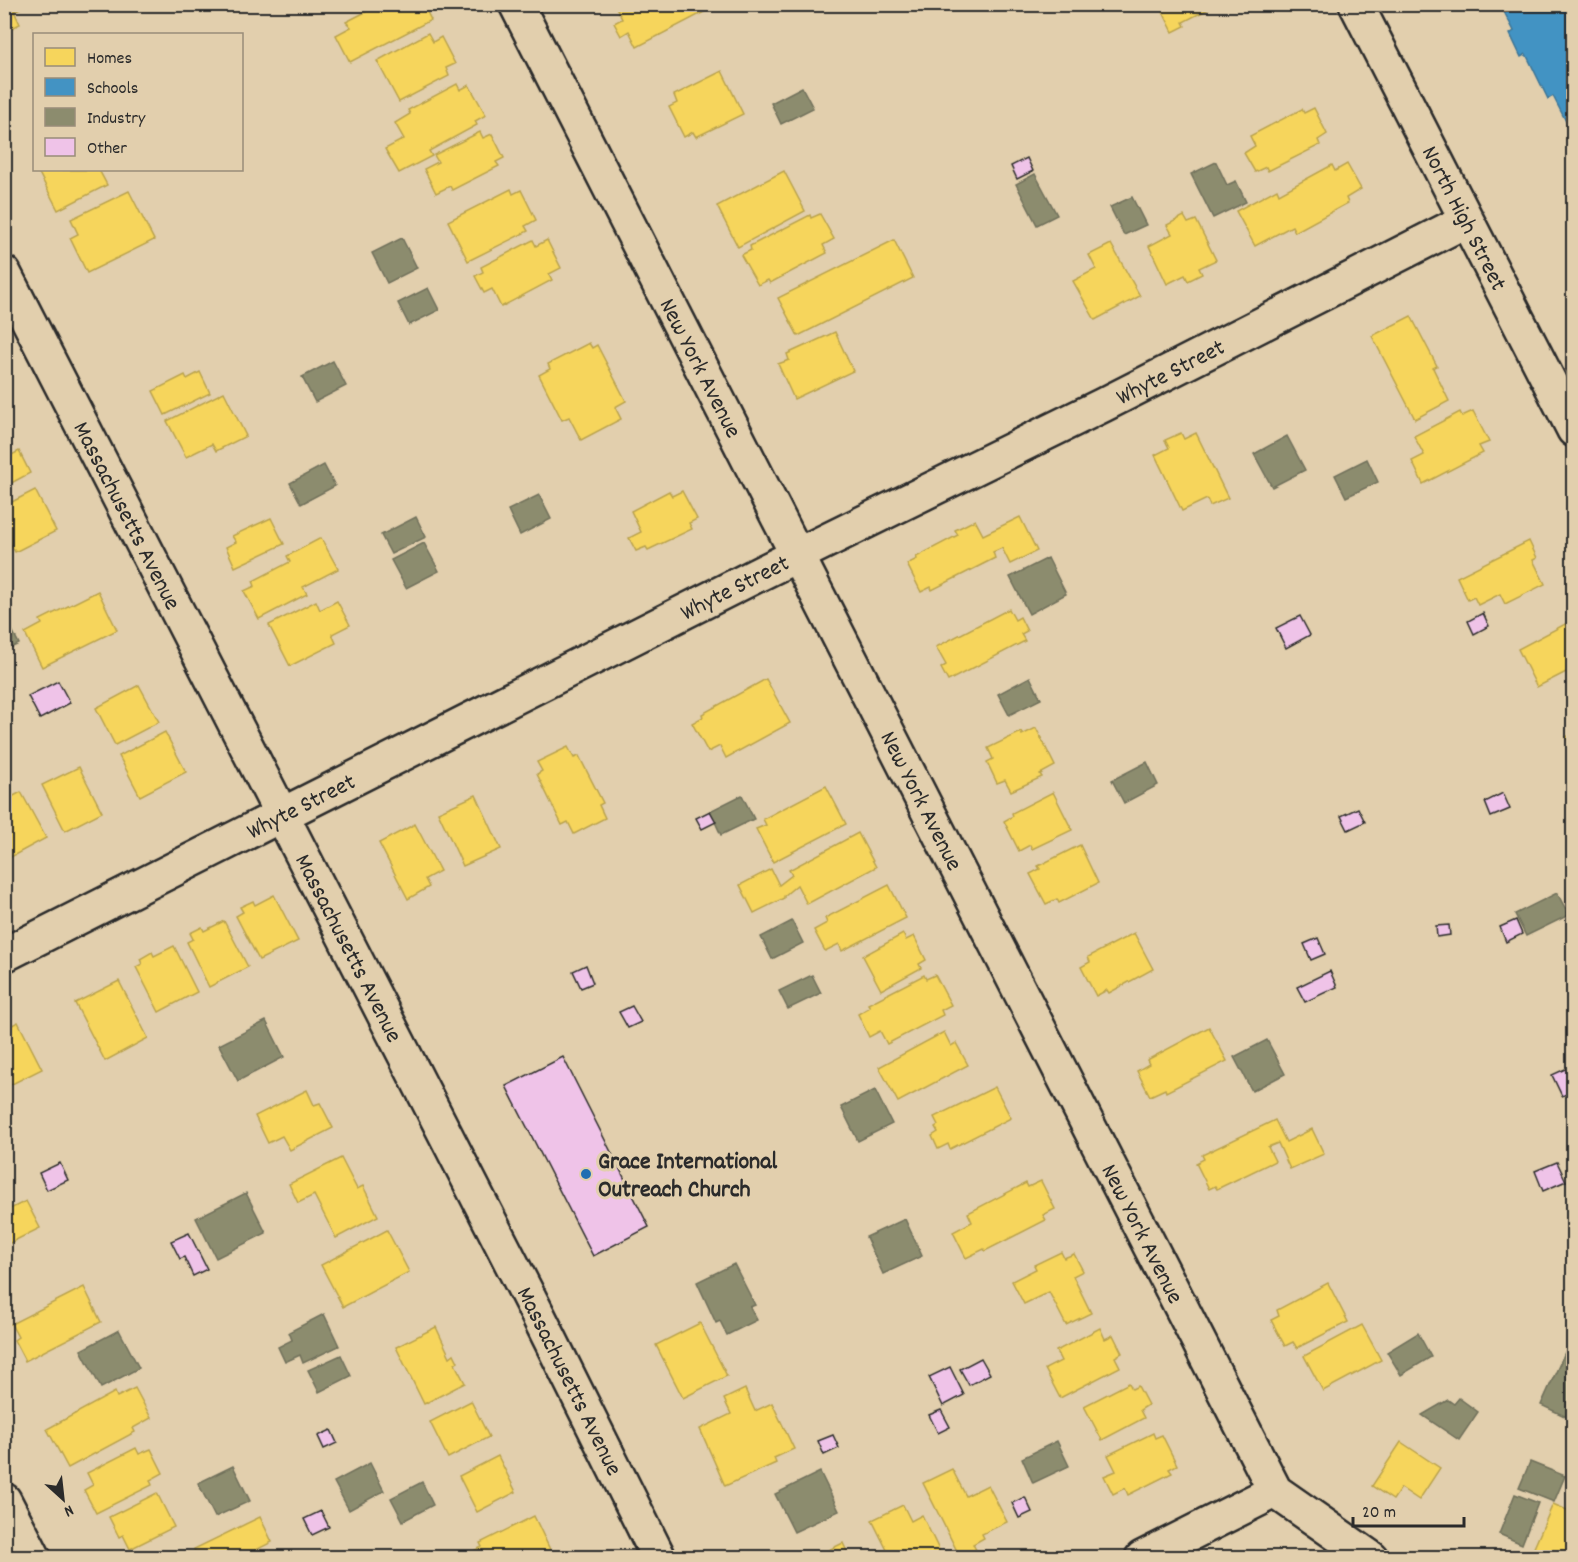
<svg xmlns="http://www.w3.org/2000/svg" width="1578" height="1562" font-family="Dekko,sans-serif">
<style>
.homes{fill:#f6d55c;stroke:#b9a24d;stroke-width:1.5}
.schools{fill:#4393c3;stroke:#3c7495;stroke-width:1.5}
.industry{fill:#8c8c6e;stroke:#6f6f5a;stroke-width:1.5}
.building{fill:#efc3e8;stroke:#2b2b2b;stroke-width:1.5}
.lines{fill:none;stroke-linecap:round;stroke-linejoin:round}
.minor-casing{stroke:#2b2b2b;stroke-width:38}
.minor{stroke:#e2cfad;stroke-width:33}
.poi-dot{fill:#1f6fb2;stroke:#e2cfad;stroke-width:2}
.labels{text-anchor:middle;stroke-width:6;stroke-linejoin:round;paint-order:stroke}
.street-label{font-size:24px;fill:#2b2b2b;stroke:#e2cfad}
.poi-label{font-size:24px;font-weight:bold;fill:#2b2b2b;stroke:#e2cfad;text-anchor:start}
</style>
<rect width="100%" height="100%" fill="#e2cfad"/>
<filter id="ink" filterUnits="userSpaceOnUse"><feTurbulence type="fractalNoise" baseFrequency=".0167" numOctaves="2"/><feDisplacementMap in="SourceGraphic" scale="12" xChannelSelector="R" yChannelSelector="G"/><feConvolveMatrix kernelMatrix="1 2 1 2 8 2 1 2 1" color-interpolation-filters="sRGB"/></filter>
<g filter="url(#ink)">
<!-- homes -->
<g class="homes">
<path d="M4,4H28L14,11L20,24L4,32Z"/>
<path d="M381,4H423L431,20L350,62L336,35L351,27L346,22Z"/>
<path d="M620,4H708L710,9L637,47L629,31L621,36L614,23L622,19L616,7Z"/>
<path d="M1159,4H1218L1183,22L1185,26L1173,32Z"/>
<path d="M428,33L433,42L441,37L455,64L446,68L449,76L399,102L377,61Z"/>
<path d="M722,71L743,114L696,137L693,132L684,137L669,107L677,103L674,95Z"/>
<path d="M457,84L460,90L469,85L486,115L475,121L477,125L429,151L432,156L399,173L385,149L404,139L395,123L410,114L408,110Z"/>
<path d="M1314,108L1327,134L1318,140L1320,145L1268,171L1266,167L1255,172L1244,153L1255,146L1250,136L1302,109L1304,113Z"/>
<path d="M480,132L483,138L492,134L504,158L496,162L499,166L452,190L450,186L436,193L424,169L438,162L434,155Z"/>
<path d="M1347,164L1361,189L1346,198L1348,203L1295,232L1292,226L1255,246L1236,211L1277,189L1279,194L1332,165L1335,171Z"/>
<path d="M46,170H99L107,185L58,210L39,173Z"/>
<path d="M784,171L805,211L738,247L717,206Z"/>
<path d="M511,189L513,194L521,190L536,220L525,226L528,231L468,261L448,221Z"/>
<path d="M129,191L154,240L87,273L70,238L78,234L71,219Z"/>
<path d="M820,214L834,239L823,245L827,253L770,283L768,280L758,285L741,255L751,250L750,246L810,215L811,218Z"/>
<path d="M1184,216L1188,223L1196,220L1216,260L1199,268L1202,274L1188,281L1185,275L1167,284L1149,246L1172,234L1167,225Z"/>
<path d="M533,240L536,246L547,240L561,268L549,274L552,280L501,307L492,289L484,293L475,276L483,272L481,267Z"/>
<path d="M894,240L913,278L798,336L778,298Z"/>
<path d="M1111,244L1140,296L1095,320L1073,281L1096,269L1089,255Z"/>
<path d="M1411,316L1437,366L1433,368L1449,401L1415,419L1372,336Z"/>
<path d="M835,332L853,371L794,399L778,364L789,360L787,354Z"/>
<path d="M589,343L592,348L597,345L626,401L615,407L621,419L581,440L569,417L562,420L539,375L550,369L548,364Z"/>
<path d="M200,372L210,393L165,415L153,391L185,375L187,379Z"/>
<path d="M224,392L246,436L216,451L212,444L186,457L167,421Z"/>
<path d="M1473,411L1489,442L1479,446L1483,453L1423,484L1412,461L1424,455L1414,436L1460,412L1462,416Z"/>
<path d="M1181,433L1184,439L1196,433L1228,498L1210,506L1207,499L1182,511L1155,455L1169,448L1165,440Z"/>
<path d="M4,449L8,457L19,451L30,473L4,487Z"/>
<path d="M35,490L56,531L15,552L4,533V506Z"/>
<path d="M669,491L672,496L682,491L697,519L689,523L692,529L648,550L646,547L636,551L629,538L641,532L631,511Z"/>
<path d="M1020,517L1037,551L1010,564L1002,548L993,552L995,558L932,590L931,587L921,592L907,564L917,559L916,557L958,535L955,530L975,520L983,535Z"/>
<path d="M271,518L284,544L235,567L226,547L236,542L232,536Z"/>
<path d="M321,538L338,569L303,587L307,594L259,619L244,591L255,586L253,581L290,562L287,556Z"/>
<path d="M1529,541L1537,558L1533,560L1545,584L1505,604L1500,594L1478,605L1474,597L1468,600L1457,577Z"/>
<path d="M98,591L117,630L42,667L25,633L42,624L40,620Z"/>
<path d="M316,601L320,610L337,601L350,625L332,634L336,643L290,666L269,625Z"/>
<path d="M1009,609L1015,620L1020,617L1027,631L1021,634L1025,641L948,681L941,668L946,665L936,647Z"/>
<path d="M1569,622L1571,627L1574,626V668L1537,687L1518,649Z"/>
<path d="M766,679L790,723L726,758L720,746L708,752L692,723L703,717L702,714Z"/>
<path d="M139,685L159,722L115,745L96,708Z"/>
<path d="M1036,728L1055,766L1040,774L1042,777L1011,791L1005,780L997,783L987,762L993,759L988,748L1021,732L1022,735Z"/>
<path d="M165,732L186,772L140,796L119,756Z"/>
<path d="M1574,733V752L1566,737Z"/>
<path d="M568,747L574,758L579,756L603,803L599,805L605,818L574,834L568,822L562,825L537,774L542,771L537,762Z"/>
<path d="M79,767L102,812L65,831L42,785Z"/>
<path d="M826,786L846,824L773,862L756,829L766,825L763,819Z"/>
<path d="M21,792L46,838L9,858L4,850V801Z"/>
<path d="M1053,792L1072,830L1032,849L1030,845L1019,851L1004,821L1013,816L1012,813Z"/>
<path d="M476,795L501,849L463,866L438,812Z"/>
<path d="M415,824L440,871L425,879L429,887L408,899L379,843Z"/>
<path d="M858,833L876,867L807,904L797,885L784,896V898L754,913L740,885L771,869L779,885L792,875L789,870Z"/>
<path d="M1080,845L1098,883L1059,903L1057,899L1046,904L1030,874L1040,869L1038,866Z"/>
<path d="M889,885L906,918L842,951L839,944L825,951L814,930L827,923L825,918Z"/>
<path d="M274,895L298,941L259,960L236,916L243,912L240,907L253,901L255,905Z"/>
<path d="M224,921L248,967L209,987L187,942L193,939L190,933L202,927L204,931Z"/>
<path d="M1134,933L1153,969L1109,993L1107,990L1096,996L1081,967L1090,962L1088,957Z"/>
<path d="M903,934L906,940L914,936L926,960L919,964L921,968L881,990L863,956Z"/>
<path d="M174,946L197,992L159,1012L136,967L142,964L140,959L152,952L154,956Z"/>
<path d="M924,975L926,979L935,975L951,1005L941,1010L943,1015L887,1044L880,1031L869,1037L858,1014L870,1007L868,1004Z"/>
<path d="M119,981L148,1038L105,1061L75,1003Z"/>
<path d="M18,1022L42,1069L4,1088V1029Z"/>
<path d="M1209,1027L1227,1061L1166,1092L1165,1089L1150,1096L1137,1071L1149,1064L1147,1060Z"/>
<path d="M944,1032L951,1046L956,1043L968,1065L898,1102L879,1067Z"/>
<path d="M995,1087L1011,1118L950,1149L948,1144L938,1149L932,1136L938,1132L935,1127L938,1125L934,1117Z"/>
<path d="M307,1090L314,1105L320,1103L333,1128L290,1150L282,1136L268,1143L255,1116Z"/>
<path d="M1275,1120L1286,1142L1312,1129L1324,1154L1290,1169L1278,1143L1268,1147L1275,1161L1217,1189L1215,1186L1209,1189L1196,1163L1204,1159L1202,1155Z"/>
<path d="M341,1158L357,1189L363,1186L378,1216L336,1238L314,1195L298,1203L289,1184Z"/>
<path d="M1041,1181L1055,1209L1043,1215L1046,1220L985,1251L984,1249L966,1258L953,1232L972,1222L968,1213L1026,1183L1028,1187Z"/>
<path d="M26,1201L40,1228L4,1246V1212Z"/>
<path d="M387,1230L409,1272L343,1307L321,1265Z"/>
<path d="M1061,1252L1064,1258L1074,1254L1083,1271L1073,1276L1091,1313L1066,1325L1049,1292L1024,1304L1012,1281L1036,1269L1034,1265Z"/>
<path d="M1328,1283L1348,1322L1297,1348L1293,1342L1285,1346L1271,1320L1279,1316L1277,1310Z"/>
<path d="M84,1287L101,1322L25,1361L14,1340L18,1337L11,1324Z"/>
<path d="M700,1323L727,1376L683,1398L656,1345Z"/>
<path d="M1362,1325L1381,1360L1323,1391L1304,1356Z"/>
<path d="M436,1327L450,1357L454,1354L458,1362L455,1364L465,1383L424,1404L396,1347Z"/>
<path d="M1100,1328L1105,1339L1113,1335L1122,1353L1115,1357L1120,1367L1060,1398L1045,1369L1061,1361L1056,1351Z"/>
<path d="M1129,1383L1132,1389L1138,1386L1148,1405L1140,1410L1144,1418L1102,1440L1084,1406Z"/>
<path d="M135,1388L151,1418L133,1428L135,1432L68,1468L47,1429L115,1392L117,1397Z"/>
<path d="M745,1389L755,1411L772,1403L794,1449L774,1458L776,1463L725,1486L700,1429L731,1414L724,1399Z"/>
<path d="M471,1401L489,1437L448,1458L430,1422Z"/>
<path d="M1153,1433L1155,1438L1162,1435L1177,1465L1169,1469L1172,1473L1128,1495L1125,1488L1113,1494L1104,1476L1116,1471L1108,1455Z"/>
<path d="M1401,1442L1440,1468L1419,1500L1401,1488L1393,1500L1372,1486Z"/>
<path d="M136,1448L139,1454L151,1449L163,1473L150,1480L152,1485L96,1513L84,1490L93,1485L87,1473Z"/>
<path d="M498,1456L516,1492L477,1512L459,1476Z"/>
<path d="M952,1469L966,1496L988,1485L1007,1522L982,1534L984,1538L973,1544L976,1550L960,1557L923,1483Z"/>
<path d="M157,1493L174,1527L130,1549L123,1535L119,1537L109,1517Z"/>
<path d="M1553,1504L1574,1513V1558L1530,1557Z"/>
<path d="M903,1505L911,1521L922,1515L943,1558H891L872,1520Z"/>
<path d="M534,1516L554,1558H474L471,1552L482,1547L480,1543Z"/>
<path d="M260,1517L272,1542L240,1558H189L196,1554L194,1549Z"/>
<path d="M843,1543L850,1558H812Z"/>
</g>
<!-- schools -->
<path class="schools" d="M1500,4H1574V137L1553,96L1548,99L1526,54L1521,57L1510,34L1514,31Z"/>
<!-- industry -->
<g class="industry">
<path d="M802,87L813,108L781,124L771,103Z"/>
<path d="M1216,162L1227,185L1236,181L1246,202L1213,218L1191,174Z"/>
<path d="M1035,174L1057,215L1037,225L1016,184Z"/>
<path d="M1132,197L1146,225L1124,235L1110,207Z"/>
<path d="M402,238L417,268L387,283L372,253Z"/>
<path d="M428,288L439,310L409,325L398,303Z"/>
<path d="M333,361L346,386L315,402L302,377Z"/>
<path d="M1287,436L1305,470L1272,487L1254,454Z"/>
<path d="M1367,459L1378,482L1346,497L1335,475Z"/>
<path d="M324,465L335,486L301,504L290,483Z"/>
<path d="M539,495L551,519L520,535L508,510Z"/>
<path d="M416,517L426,537L391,554L381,535Z"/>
<path d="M424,543L439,571L406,588L391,560Z"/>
<path d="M1048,558L1066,594L1029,614L1010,577Z"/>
<path d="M4,614L19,644L4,651Z"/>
<path d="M1030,677L1041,699L1009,715L998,694Z"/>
<path d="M1147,762L1158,785L1124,803L1112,780Z"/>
<path d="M742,795L754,819L721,835L710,811Z"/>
<path d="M1557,893L1569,915L1526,936L1515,914Z"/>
<path d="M792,921L803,943L772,959L761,937Z"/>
<path d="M812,975L821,993L788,1009L779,991Z"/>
<path d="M266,1021L284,1057L238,1081L219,1045Z"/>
<path d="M1267,1040L1285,1074L1252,1091L1234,1057Z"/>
<path d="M875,1090L892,1124L858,1141L841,1107Z"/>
<path d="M246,1193L266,1233L216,1258L196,1218Z"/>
<path d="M905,1219L922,1256L883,1274L866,1237Z"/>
<path d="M734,1264L755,1305L750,1307L757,1320L727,1335L720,1321L716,1323L697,1282Z"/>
<path d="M324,1314L339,1346L303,1363L300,1355L285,1362L278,1347L292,1340L289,1332Z"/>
<path d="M119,1330L139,1368L101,1388L81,1350Z"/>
<path d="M1418,1333L1431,1357L1401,1375L1387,1352Z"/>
<path d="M1567,1348L1574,1350L1573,1420L1541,1405Z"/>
<path d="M341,1355L351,1376L319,1392L308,1370Z"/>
<path d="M1459,1398L1478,1412L1459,1440L1422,1415L1448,1400L1454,1404Z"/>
<path d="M1057,1441L1069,1466L1033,1483L1022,1458Z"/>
<path d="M1530,1462L1565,1476L1554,1502L1519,1488Z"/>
<path d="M370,1463L384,1491L349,1510L334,1482Z"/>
<path d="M233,1466L250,1501L215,1517L198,1483Z"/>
<path d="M820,1472L839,1511L794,1532L775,1494Z"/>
<path d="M422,1482L433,1505L403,1521L391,1498Z"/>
<path d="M1515,1494L1538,1503L1522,1544L1499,1534Z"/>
</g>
<!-- building -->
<g class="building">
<path d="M1027,158L1033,171L1017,179L1011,166Z"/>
<path d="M1483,613L1489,626L1474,634L1468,621Z"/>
<path d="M1300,616L1310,635L1286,648L1276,628Z"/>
<path d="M58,681L70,703L40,719L28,696Z"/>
<path d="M1503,793L1510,809L1491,817L1485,802Z"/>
<path d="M1358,808L1365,822L1348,830L1341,816Z"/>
<path d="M710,811L716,822L702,829L696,818Z"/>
<path d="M1516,920L1522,934L1506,942L1500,927Z"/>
<path d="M1449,925L1450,935L1437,937L1436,926Z"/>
<path d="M1318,938L1325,954L1311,960L1304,944Z"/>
<path d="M586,965L593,983L581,988L573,971Z"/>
<path d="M1330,971L1337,987L1305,1002L1297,987Z"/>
<path d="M632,1006L641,1022L628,1028L619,1012Z"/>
<path d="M563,1057L649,1227L593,1256L506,1086Z"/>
<path d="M1574,1065V1091L1562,1096L1552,1075Z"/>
<path d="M1557,1162L1566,1181L1543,1191L1535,1171Z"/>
<path d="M60,1163L68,1180L47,1190L39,1173Z"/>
<path d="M189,1233L207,1269L193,1276L184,1257L180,1259L171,1241Z"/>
<path d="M981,1358L990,1374L969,1385L960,1369Z"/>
<path d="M950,1367L964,1395L943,1406L929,1377Z"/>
<path d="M941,1410L950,1427L938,1433L929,1415Z"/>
<path d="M331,1430L337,1443L324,1449L318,1436Z"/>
<path d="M833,1435L839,1448L824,1455L818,1441Z"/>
<path d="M1025,1497L1032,1512L1019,1518L1012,1503Z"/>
<path d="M321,1511L329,1527L312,1535L304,1519Z"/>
</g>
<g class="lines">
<defs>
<g id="minor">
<path id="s1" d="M516,4L1275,1491L1371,1558"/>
<path id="s2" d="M1356,4L1574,430"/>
<path id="s3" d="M4,273L539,1317L659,1558"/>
<path id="s4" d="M4,955L763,572L1103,405L1465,221"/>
<path d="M4,1500L34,1558"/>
<path d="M1142,1558L1275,1491"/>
</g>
</defs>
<!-- minor casing -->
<use href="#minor" class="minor-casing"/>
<!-- minor -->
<use href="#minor" class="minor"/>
</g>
</g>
<!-- markers -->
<circle class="poi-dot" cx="586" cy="1174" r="6"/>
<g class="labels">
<!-- street labels -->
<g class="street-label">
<text dy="8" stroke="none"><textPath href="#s2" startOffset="240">North High Street</textPath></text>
<text dy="8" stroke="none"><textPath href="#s1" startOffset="408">New York Avenue</textPath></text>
<text dy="8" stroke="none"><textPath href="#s4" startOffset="1304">Whyte Street</textPath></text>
<text dy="8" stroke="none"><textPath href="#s3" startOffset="272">Massachusetts Avenue</textPath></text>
<text dy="8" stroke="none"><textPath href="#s4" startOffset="818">Whyte Street</textPath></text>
<text dy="8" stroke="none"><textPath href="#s1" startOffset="894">New York Avenue</textPath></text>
<text dy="8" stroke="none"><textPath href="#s4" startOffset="332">Whyte Street</textPath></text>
<text dy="8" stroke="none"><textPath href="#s3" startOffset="758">Massachusetts Avenue</textPath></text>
<text dy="8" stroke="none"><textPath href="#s1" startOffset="1380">New York Avenue</textPath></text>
<text dy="8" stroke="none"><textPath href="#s3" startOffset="1244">Massachusetts Avenue</textPath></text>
</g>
<!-- poi labels -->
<g class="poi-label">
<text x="598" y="1168">Grace International<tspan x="598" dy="28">Outreach Church</tspan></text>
</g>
</g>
<!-- margin -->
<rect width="1578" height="1562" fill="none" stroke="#e2cfad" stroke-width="24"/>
<rect x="12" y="12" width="1554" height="1538" fill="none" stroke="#2b2b2b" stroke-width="2" filter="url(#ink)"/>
<!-- legend -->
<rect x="33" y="33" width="210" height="138" fill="#e2cfad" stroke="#998d79" stroke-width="1.5"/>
<rect x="45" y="48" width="30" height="18" fill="#f6d55c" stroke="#998d79" stroke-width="1.5"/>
<text x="87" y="63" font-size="18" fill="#2b2b2b">Homes</text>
<rect x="45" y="78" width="30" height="18" fill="#4393c3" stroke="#998d79" stroke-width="1.5"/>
<text x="87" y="93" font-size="18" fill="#2b2b2b">Schools</text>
<rect x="45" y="108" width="30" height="18" fill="#8c8c6e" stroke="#998d79" stroke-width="1.5"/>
<text x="87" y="123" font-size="18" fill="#2b2b2b">Industry</text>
<rect x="45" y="138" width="30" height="18" fill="#efc3e8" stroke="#998d79" stroke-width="1.5"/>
<text x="87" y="153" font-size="18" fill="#2b2b2b">Other</text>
<!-- north arrow -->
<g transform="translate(63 1499) rotate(153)" stroke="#e2cfad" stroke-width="4.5" paint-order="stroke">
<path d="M0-4.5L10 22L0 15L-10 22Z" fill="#2b2b2b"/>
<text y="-9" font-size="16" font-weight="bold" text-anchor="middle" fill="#2b2b2b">N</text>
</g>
<!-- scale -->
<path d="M1353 1517v9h111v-9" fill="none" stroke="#2b2b2b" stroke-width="3"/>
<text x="1362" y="1517" font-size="18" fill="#2b2b2b" stroke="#e2cfad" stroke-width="4.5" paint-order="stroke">20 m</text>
</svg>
